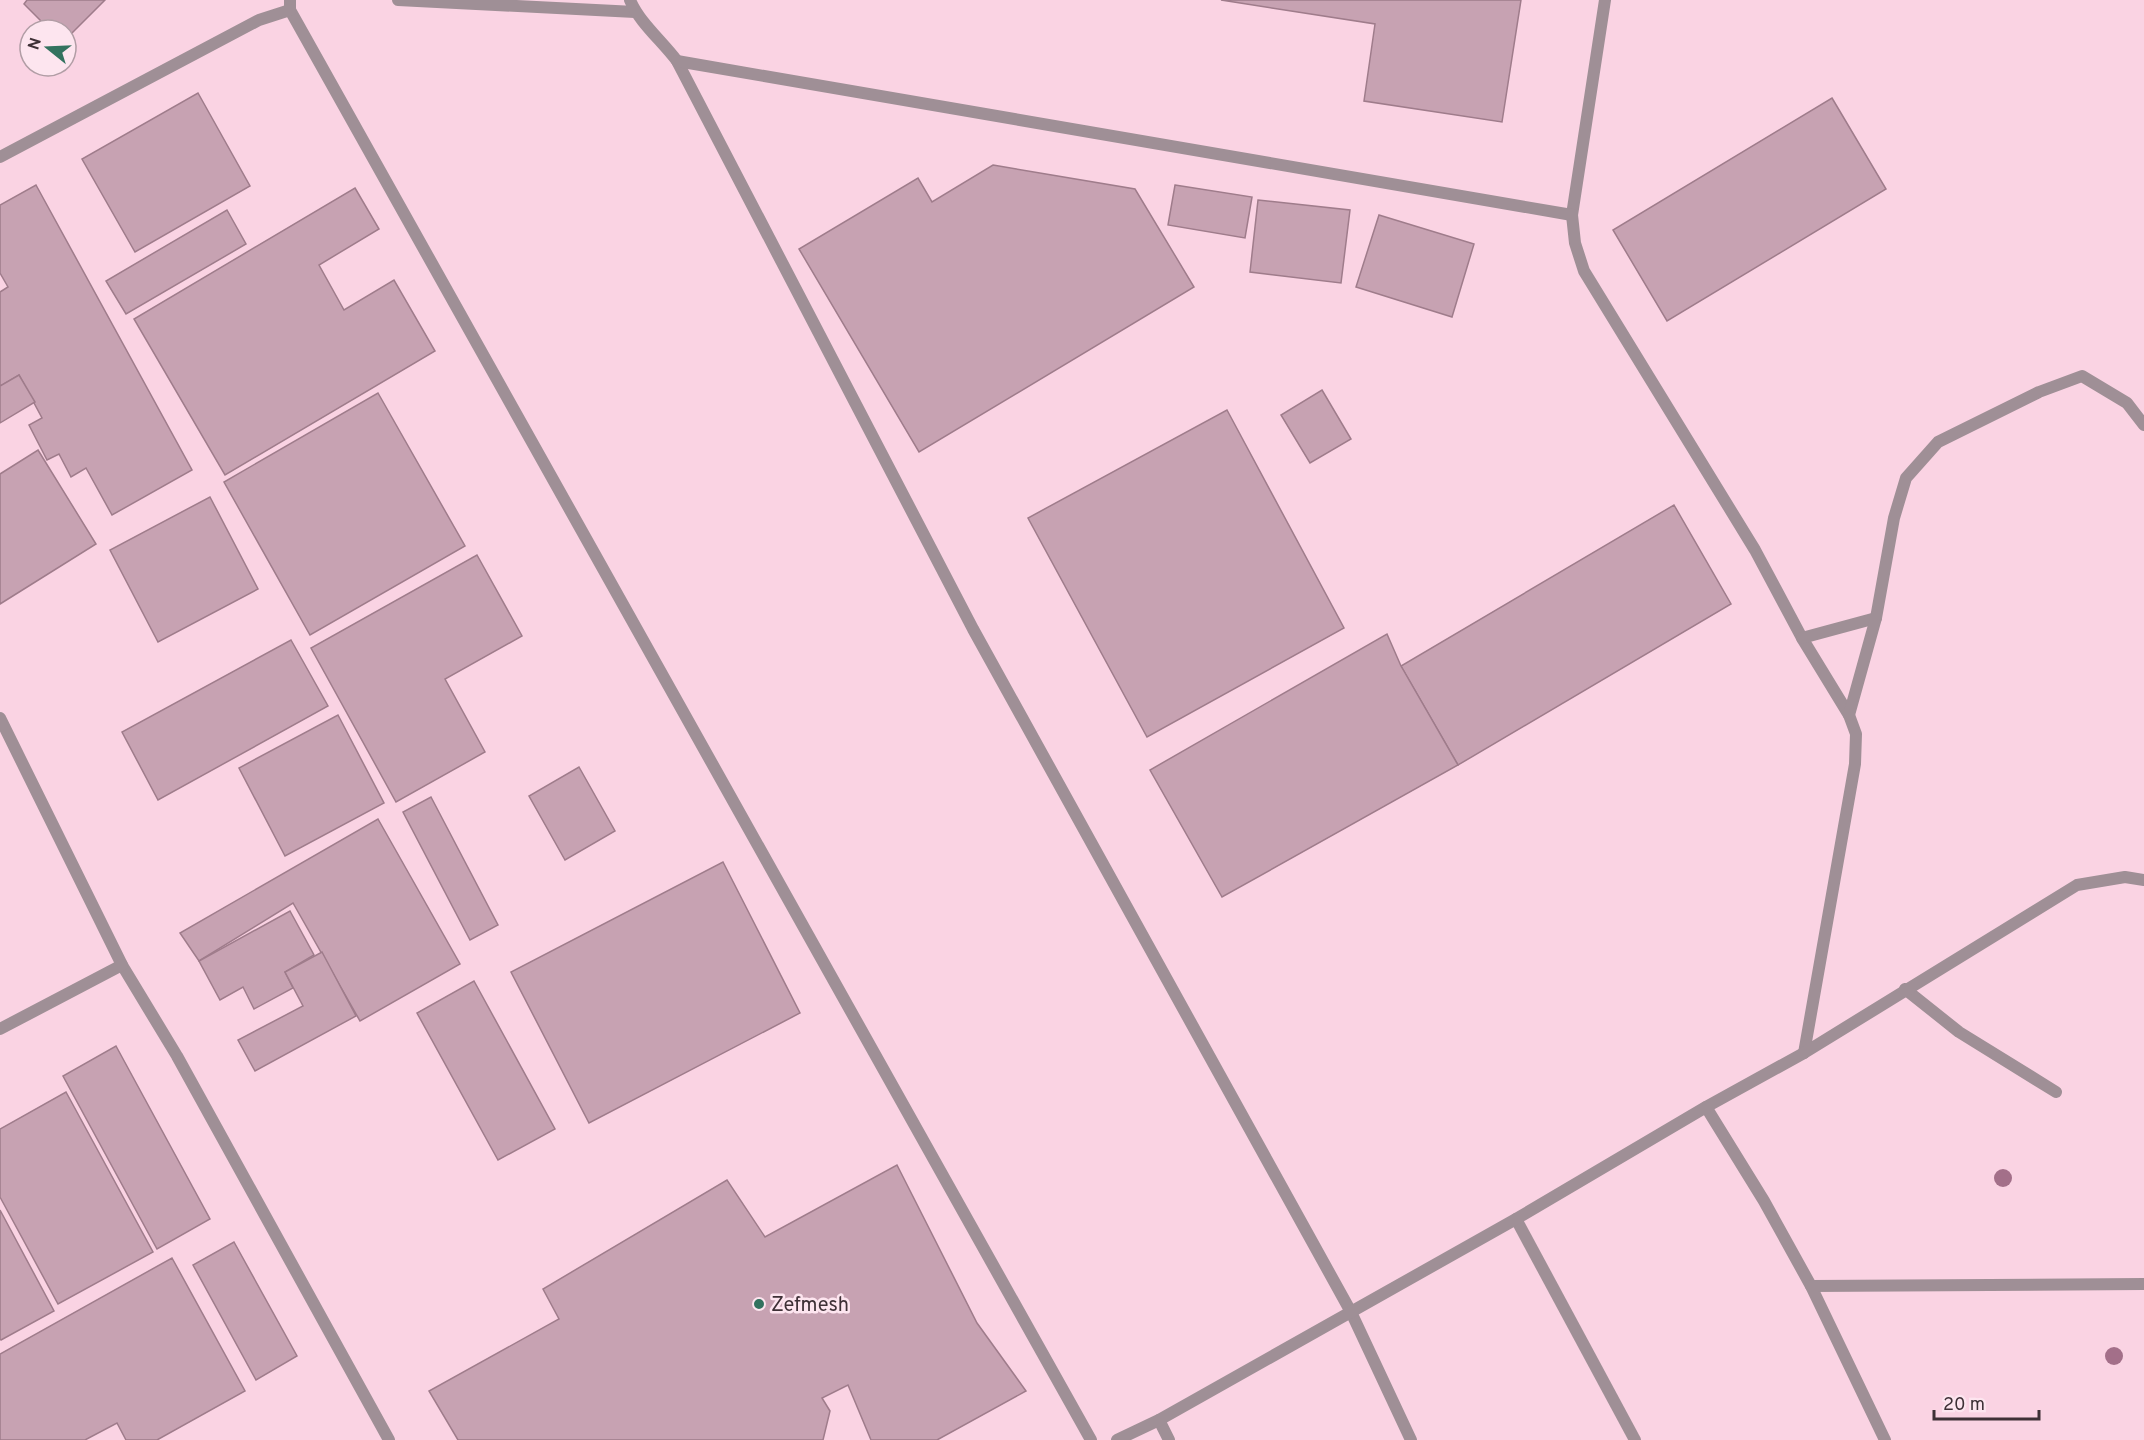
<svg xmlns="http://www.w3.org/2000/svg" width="2144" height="1440" font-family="Overpass,sans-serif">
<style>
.building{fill:#c7a2b2;stroke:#9f7c8b;stroke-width:1.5}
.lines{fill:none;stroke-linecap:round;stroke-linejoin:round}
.minor{stroke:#9f8f96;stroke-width:12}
.tree{fill:#a36f89}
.poi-dot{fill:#33725f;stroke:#fde5ef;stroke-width:2}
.labels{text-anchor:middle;stroke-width:5;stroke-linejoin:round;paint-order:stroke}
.poi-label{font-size:20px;fill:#3e3036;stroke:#fde5ef;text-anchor:start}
</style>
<rect width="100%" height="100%" fill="#fad3e3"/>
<!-- building -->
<g class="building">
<path d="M27,0H105L66,39V30H50L24,4Z"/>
<path d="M1221,0H1521L1502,122L1364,101L1375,24Z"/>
<path d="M198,93L250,186L135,252L82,159Z"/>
<path d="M1832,98L1886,189L1667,321L1613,230Z"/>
<path d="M993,165L1135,189L1194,287L919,452L799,249L918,178L932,202Z"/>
<path d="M36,185L192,470L112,515L86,468L71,477L59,454L47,460L29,425L42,418L19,375L0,386V292L8,287L0,273V205Z"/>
<path d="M1175,185L1252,197L1245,238L1168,225Z"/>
<path d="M355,188L379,229L319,265L344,310L394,280L435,351L225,475L134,319Z"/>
<path d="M1258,200L1350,210L1341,283L1250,272Z"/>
<path d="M227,210L246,244L126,314L106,281Z"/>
<path d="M1379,215L1474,244L1452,317L1356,287Z"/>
<path d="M19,375L35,402L0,423V386Z"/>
<path d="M1322,390L1351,439L1310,463L1281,415Z"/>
<path d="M378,393L465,546L310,635L224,482Z"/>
<path d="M1227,410L1344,628L1147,737L1028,518Z"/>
<path d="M38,450L96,544L0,604V474Z"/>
<path d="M210,497L258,589L158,642L110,550Z"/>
<path d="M1674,505L1731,604L1458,765L1401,666Z"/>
<path d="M477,555L522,636L445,679L485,752L396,802L311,648Z"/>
<path d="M1387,634L1401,666L1458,765L1222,897L1150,770Z"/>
<path d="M291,640L328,706L158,800L122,732Z"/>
<path d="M338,715L384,803L285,856L239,768Z"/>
<path d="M579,767L615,831L565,860L529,796Z"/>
<path d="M431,797L498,925L470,940L403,812Z"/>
<path d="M378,819L460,964L360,1021L293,903L199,961L180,933Z"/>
<path d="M723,862L800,1013L589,1123L511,972Z"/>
<path d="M290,911L314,955L285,972L293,988L254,1009L243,987L220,1000L199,961Z"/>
<path d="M322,952L356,1016L255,1071L238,1040L303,1006L285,972Z"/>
<path d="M474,981L555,1129L498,1160L417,1013Z"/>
<path d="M116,1046L210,1219L157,1249L63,1076Z"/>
<path d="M66,1092L153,1252L58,1304L0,1197V1129Z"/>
<path d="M897,1165L977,1323L1026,1391L937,1440H871L848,1385L822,1398L830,1411L823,1440H458L429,1391L559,1319L543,1289L727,1180L765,1237Z"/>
<path d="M0,1210L54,1311L1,1340L0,1339Z"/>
<path d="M234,1242L297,1356L256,1380L193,1265Z"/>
<path d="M172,1258L245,1391L157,1440H126L117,1423L85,1440H0V1354Z"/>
</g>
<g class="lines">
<!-- minor -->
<g class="minor">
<path d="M290,0V10L1091,1440"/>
<path d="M398,0L635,12"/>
<path d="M630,0C639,22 662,41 677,61L973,629L1351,1312L1411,1440"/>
<path d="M1605,0L1572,215L1575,243L1584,271L1755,550L1802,638L1849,715L1856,734L1855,764L1804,1053"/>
<path d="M677,61L1572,215"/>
<path d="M0,157L259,20L290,10"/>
<path d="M1802,638L1876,618"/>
<path d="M1849,715L1876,618L1894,518L1906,478L1938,442L2039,392L2082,376L2127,403L2144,425"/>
<path d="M0,718L122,965L177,1056L389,1440"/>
<path d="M1905,989L1959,1032L2056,1092"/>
<path d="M0,1029L122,965"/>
<path d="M1706,1107L1764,1201L1811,1286L1885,1440"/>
<path d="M1516,1219L1635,1440"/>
<path d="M1811,1286L2144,1284"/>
<path d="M1159,1420L1169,1440"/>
<path d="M1117,1440L1159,1420L1516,1219L1706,1107L1804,1053L2077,885L2125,877L2144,880"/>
</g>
</g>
<!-- trees -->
<g class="tree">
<circle cx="2003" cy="1178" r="9"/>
<circle cx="2114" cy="1356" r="9"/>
</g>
<!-- markers -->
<circle class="poi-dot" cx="759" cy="1304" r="6"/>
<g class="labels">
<!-- poi labels -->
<g class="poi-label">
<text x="771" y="1311">Zefmesh</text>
</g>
</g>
<!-- north arrow -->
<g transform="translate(48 48) rotate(288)"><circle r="28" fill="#fde5ef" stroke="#b19da5" stroke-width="1.5"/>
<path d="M0-4.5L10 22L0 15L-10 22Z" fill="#33725f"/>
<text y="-9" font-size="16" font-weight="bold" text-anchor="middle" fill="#3e3036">N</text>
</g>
<!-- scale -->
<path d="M1934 1410v9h105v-9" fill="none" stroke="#3e3036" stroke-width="3"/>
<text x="1943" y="1410" font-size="18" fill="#3e3036" stroke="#fde5ef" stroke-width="4.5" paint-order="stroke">20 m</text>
</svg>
